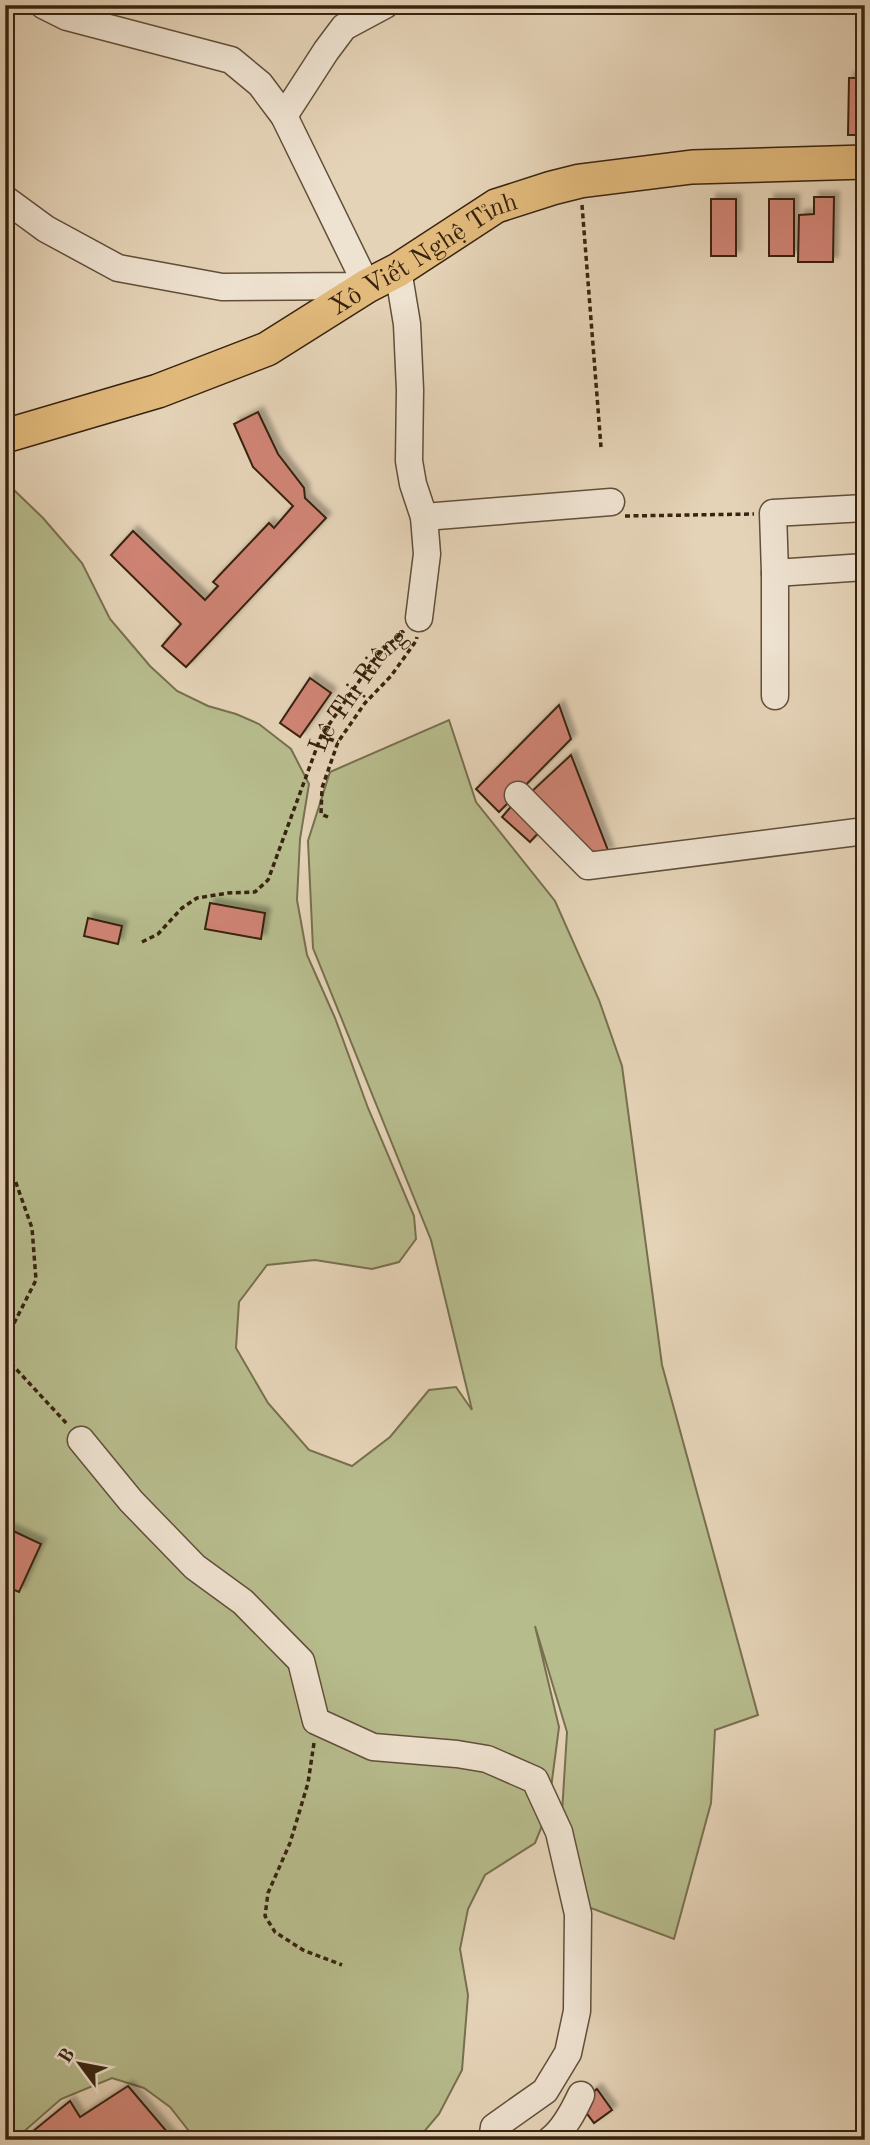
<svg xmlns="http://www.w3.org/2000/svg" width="870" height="2145" font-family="'Old Standard TT',serif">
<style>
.green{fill:#b7bc8d;stroke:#77704e;stroke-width:2}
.building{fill:#d08475;stroke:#37230f;stroke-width:2;filter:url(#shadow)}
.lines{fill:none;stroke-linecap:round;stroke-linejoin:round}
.minor-casing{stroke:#624f39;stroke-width:29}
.major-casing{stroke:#37230f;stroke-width:36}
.path{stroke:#37230f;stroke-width:3.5;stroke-dasharray:5 3.5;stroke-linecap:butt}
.minor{stroke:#eee2d0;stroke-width:26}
.major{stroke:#e2ba7c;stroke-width:33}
.labels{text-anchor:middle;stroke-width:7;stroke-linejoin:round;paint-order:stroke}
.street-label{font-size:26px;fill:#37230f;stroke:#eee2d0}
</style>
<defs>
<filter id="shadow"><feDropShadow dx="5" dy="-5" stdDeviation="2" flood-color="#0004"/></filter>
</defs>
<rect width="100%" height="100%" fill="#e5d3b7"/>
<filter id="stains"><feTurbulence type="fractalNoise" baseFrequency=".00286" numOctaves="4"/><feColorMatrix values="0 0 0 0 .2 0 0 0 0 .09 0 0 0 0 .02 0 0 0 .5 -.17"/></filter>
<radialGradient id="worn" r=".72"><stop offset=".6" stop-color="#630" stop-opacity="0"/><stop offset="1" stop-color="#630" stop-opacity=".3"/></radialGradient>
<!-- green -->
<path class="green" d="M14,490L43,518L82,563L110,619L150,666L177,691L208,706L236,714L259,724L291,749L309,784L300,839L297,900L307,955L335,1018L368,1108L414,1216L416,1239L399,1262L372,1269L315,1260L267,1265L239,1302L236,1348L268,1403L309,1450L352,1466L390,1437L429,1390L456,1387L472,1410L431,1240L313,948L308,841L330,772L449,720L476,802L555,901L599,1000L622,1066L662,1365L758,1715L715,1730L711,1803L674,1939L588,1907L562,1813L567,1732L535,1626L559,1727L548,1811L535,1843L485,1875L468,1909L460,1949L468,1995L462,2070L439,2114L417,2140H196L170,2107L144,2088L112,2078L61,2099L21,2134L19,2140H5V491Z"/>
<!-- building -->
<g class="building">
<path d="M849,78H865V135H848Z"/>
<path d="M814,197H834L833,262H798L799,215L814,214Z"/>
<rect x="711" y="199" width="25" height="57"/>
<rect x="769" y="199" width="25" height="57"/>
<path d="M258,412L278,454L304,488L305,498L326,518L186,667L162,646L181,624L111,555L133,531L205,600L218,586L213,582L269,523L274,528L293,506L253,467L234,424Z"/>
<path d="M310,678L331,693L300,737L280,723Z"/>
<path d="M559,705L571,739L499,812L476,789Z"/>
<path d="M571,755L609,853L582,851L530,793Z"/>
<path d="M515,802L543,828L530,842L502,817Z"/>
<path d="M210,903L265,913L261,939L205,929Z"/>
<path d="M88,918L122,926L118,944L84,936Z"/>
<path d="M9,1529L41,1544L19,1592L5,1586V1536Z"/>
<path d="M128,2086L174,2140H28L27,2136L70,2101L80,2117Z"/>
<path d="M597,2089L612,2110L594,2123L579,2103Z"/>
</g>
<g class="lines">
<defs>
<g id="minor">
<path d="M284,116L326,51L344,27L385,5"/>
<path d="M5,199L46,229L118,268L222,287L367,286L284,116L260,84L231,60L67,17L43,5"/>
<path d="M398,270L407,324L410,390L409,461L413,484L424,517L427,554L419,618"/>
<path d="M865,508L773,513L775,573L865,567"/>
<path d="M424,517L611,502"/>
<path d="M775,573V696"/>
<path d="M518,795L588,866L865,831"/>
<path d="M81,1440L131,1501L195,1567L243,1602L301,1661L316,1721L373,1747L457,1754L487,1759L535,1780L559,1832L578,1914L577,2011L568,2053L545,2091L494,2127L492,2140"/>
<path d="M550,2140C564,2130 574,2110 581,2095"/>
</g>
<g id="major">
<path id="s2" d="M5,436L158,391L267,349L367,286L398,270L496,206L552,188L580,181L692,167L865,162"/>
</g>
</defs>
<!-- minor casing -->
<use href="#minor" class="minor-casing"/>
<!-- major casing -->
<use href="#major" class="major-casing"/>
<!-- path -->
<g class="path">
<path d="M582,205L601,447"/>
<path d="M625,516L754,514"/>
<path d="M321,736L338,742"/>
<path d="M328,817L321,814L322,788L338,742L365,703L391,676L416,641L417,637"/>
<path id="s1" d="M142,942L158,934L182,908L197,898L228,893L255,892L268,880L321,736L378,654L404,631"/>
<path d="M5,1169L15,1180L32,1228L36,1280L5,1341"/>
<path d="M5,1357L68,1425"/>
<path d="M314,1743L308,1783L290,1843L268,1893L265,1916L275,1932L303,1950L342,1965"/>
</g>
<!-- minor -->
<use href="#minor" class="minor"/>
<!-- major -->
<use href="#major" class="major"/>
</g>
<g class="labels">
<!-- street labels -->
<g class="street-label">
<text dy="9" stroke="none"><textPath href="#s2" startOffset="460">Xô Viết Nghệ Tỉnh</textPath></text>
<text dy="9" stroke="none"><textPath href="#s1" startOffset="360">Lê Thị Riêng</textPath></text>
</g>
</g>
<!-- margin -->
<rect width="870" height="2145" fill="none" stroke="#e5d3b7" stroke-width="28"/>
<rect x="7" y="7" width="856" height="2131" fill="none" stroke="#37230f" stroke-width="3.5"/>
<rect x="14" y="14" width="842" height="2117" fill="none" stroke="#37230f" stroke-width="2"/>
<!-- north arrow -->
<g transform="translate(80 2064) rotate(302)" stroke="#eee2d0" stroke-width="5" paint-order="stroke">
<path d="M0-5L12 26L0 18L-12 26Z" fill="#37230f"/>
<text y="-10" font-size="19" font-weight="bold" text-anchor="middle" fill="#37230f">B</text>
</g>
<rect width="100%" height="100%" filter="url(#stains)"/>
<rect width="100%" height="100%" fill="url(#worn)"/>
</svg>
